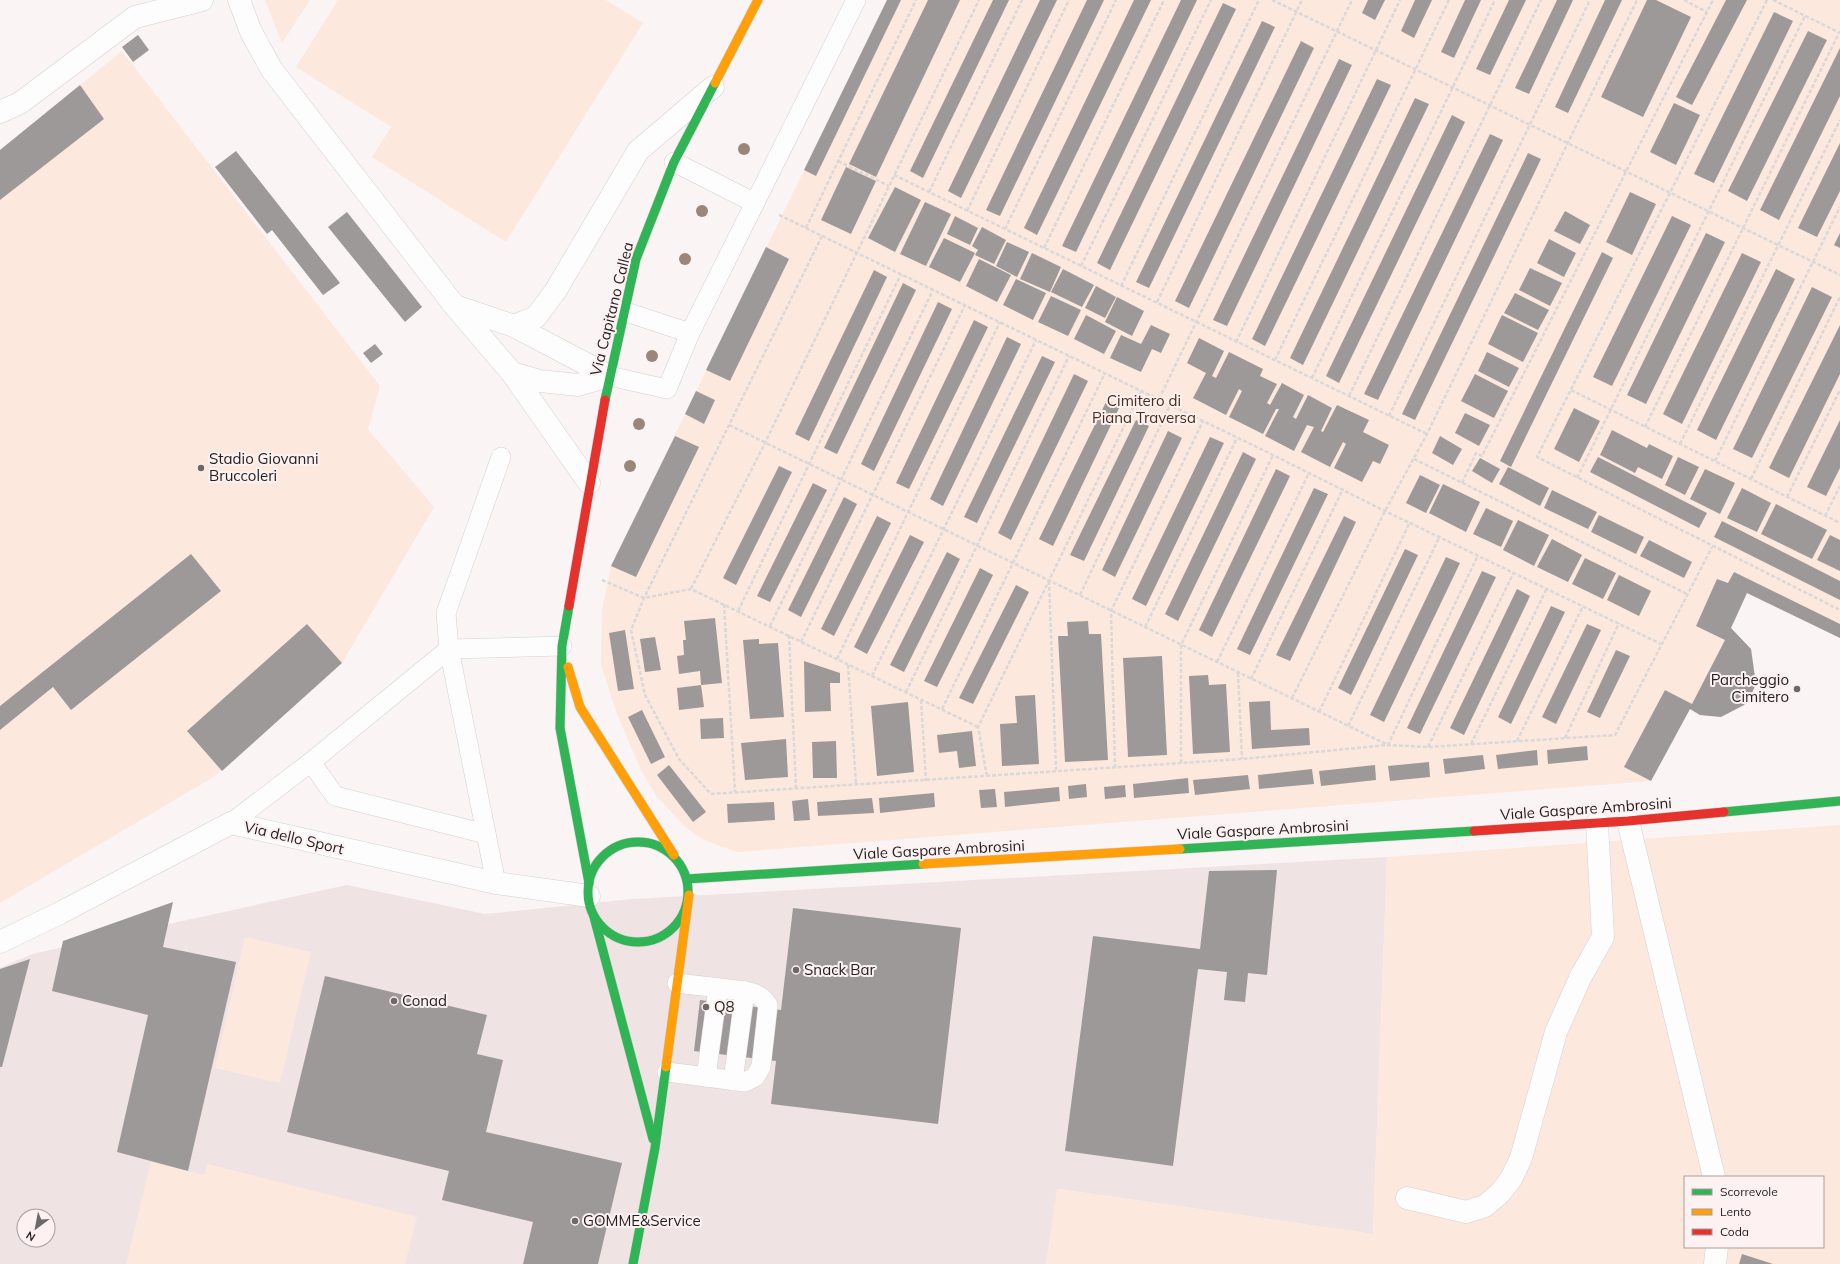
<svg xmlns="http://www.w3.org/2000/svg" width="1840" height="1264" font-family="Mulish,sans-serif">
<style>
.built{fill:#f0e3e4;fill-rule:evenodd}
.green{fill:#fde8dd;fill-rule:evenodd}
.building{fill:#9d9998}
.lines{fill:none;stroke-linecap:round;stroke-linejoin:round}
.lane-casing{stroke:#d5d0d0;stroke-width:20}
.street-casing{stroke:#d5d0d0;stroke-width:23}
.fast-casing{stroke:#d5d0d0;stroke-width:10}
.slow-casing{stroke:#d5d0d0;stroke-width:10}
.jam-casing{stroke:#d5d0d0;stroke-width:10}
.path{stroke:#dad8d8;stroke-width:2.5;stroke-dasharray:4 2;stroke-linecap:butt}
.lane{stroke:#fefdfd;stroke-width:19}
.street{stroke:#fefdfd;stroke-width:22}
.fast{stroke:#30b455;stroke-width:9}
.slow{stroke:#ff9f0a;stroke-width:9}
.jam{stroke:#e5322d;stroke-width:9}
.tree{fill:#9b877a}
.poi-dot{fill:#6e6969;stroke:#fdf1f2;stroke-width:1.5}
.labels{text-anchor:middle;stroke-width:4;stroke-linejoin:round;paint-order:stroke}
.street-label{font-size:15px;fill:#221e1e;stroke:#fdf1f2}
.park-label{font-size:15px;fill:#4e2d16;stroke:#fdf1f2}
.poi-label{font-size:15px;fill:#221e1e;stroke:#fdf1f2;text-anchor:start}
</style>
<rect width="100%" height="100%" fill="#faf4f4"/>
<!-- built -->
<path class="built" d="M1387,857L1373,1234L1058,1189L1046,1264H0V968L32,954L347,885L485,914L632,899ZM24,1216H48V1240H24Z"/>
<!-- green -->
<g class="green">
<path d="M265,0H310L282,43Z"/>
<path d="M338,0H606L643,23L506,242L372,157L391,127L296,67Z"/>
<path d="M887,0H1840V638L1747,593L1731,628L1751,649L1756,684L1751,695L1744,705L1721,717L1700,715L1690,709L1651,781L737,852L704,840L686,828L657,797L641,770L617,714L601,665L602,611L611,566Z"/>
<path d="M122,51L380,386L368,429L434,507L342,663L212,778L0,903V150Z"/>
<path d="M1840,825V1264H1046L1057,1189L1373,1234L1387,857ZM1685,1177H1823V1247H1685Z"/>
<path d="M245,937L311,952L280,1083L215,1068Z"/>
<path d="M151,1162L204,1175L207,1164L417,1217L405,1264H126Z"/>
</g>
<!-- building -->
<g class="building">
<path d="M887,0H901L816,176L804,170Z"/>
<path d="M928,0H960L876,177L849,164Z"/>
<path d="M993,0H1009L923,178L910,171Z"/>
<path d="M1040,0H1057L961,198L948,191Z"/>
<path d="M1087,0H1104L1000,216L986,210Z"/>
<path d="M1134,0H1151L1037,235L1024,228Z"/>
<path d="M1181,0H1197L1076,252L1062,246Z"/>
<path d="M1368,0H1385L1375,20L1362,13Z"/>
<path d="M1415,0H1432L1414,38L1401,31Z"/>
<path d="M1465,0H1481L1454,58L1441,52Z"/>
<path d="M1509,0H1526L1490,75L1476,69Z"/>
<path d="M1557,0H1573L1529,94L1515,88Z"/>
<path d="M1605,0H1622L1568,113L1555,107Z"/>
<path d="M1647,0H1656L1691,17L1643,117L1601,97Z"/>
<path d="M1726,0H1747L1692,105L1676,97Z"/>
<path d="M1223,3L1236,9L1110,270L1097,263Z"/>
<path d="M1774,12L1793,21L1714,183L1694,174Z"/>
<path d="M1262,21L1275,27L1149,288L1136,282Z"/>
<path d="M1808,31L1827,40L1747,201L1728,191Z"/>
<path d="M138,35L149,50L133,62L122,47Z"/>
<path d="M1301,41L1314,48L1189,308L1175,301Z"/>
<path d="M1840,48V96L1779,220L1760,210Z"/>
<path d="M1339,59L1352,65L1227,326L1213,320Z"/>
<path d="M1377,79L1391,85L1265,346L1252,339Z"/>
<path d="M80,85L104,119L0,200V150Z"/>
<path d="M1415,98L1429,104L1303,365L1290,358Z"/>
<path d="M1674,103L1700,115L1676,165L1650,152Z"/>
<path d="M1452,115L1465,122L1339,383L1326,376Z"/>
<path d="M1490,134L1503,140L1378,400L1364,394Z"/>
<path d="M1840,143V191L1817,237L1798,228Z"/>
<path d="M236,151L340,283L323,295L272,230L267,234L215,167Z"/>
<path d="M1528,153L1541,159L1415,420L1402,414Z"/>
<path d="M846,167L876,181L851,234L821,220Z"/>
<path d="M895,187L921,200L895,252L868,238Z"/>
<path d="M1630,192L1656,204L1632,255L1606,242Z"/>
<path d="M925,202L951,214L926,266L900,254Z"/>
<path d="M1565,211L1590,225L1580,244L1554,231Z"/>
<path d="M347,212L422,307L405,322L328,227Z"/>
<path d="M955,216L978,228L970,245L947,234Z"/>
<path d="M1672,216L1691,225L1612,386L1593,377Z"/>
<path d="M982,227L1006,240L994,264L975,255L978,250L972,246Z"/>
<path d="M1706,233L1725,242L1646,404L1627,395Z"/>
<path d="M1840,233V248L1834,245Z"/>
<path d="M944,238L975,253L960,282L929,267Z"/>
<path d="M1549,239L1576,253L1564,277L1537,263Z"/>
<path d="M1007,242L1029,252L1017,277L996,266Z"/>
<path d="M766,247L789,259L730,381L706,370Z"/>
<path d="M1602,252L1613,258L1511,467L1500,461Z"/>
<path d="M1032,253L1061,267L1050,292L1020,279Z"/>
<path d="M1742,253L1761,262L1682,424L1663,414Z"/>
<path d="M979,259L1011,275L997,302L966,286Z"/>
<path d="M1530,268L1562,283L1550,306L1519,290Z"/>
<path d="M1063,269L1094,285L1082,307L1051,292Z"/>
<path d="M1776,269L1795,279L1716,440L1697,430Z"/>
<path d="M874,270L887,277L809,441L795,434Z"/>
<path d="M1016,279L1046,293L1033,320L1003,305Z"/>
<path d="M903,283L916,290L837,454L824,448Z"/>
<path d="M1096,286L1116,297L1105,318L1085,308Z"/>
<path d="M1812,287L1832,297L1752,458L1733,449Z"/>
<path d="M1515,293L1549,310L1538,330L1504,313Z"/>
<path d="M1051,296L1081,310L1068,336L1038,322Z"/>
<path d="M1117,297L1144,311L1132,336L1105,322Z"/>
<path d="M938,302L952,309L874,471L861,464Z"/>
<path d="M1086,315L1116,331L1104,354L1074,339Z"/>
<path d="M1502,315L1538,333L1523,362L1488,344Z"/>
<path d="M974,320L988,327L909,489L896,483Z"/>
<path d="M1151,325L1170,334L1161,353L1152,349L1141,372L1110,358L1121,335L1141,344Z"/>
<path d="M1840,325V374L1789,478L1769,468Z"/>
<path d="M1007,337L1021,344L943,506L930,499Z"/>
<path d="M1199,338L1224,351L1212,376L1216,378L1229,352L1263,369L1260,376L1277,384L1267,403L1270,405L1282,383L1304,395L1293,417L1296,419L1308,395L1332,408L1321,431L1323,432L1337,405L1369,420L1363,432L1389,445L1380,464L1373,461L1362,482L1334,468L1346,444L1343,442L1330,467L1301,452L1314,427L1307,425L1294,451L1265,436L1279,409H1276L1263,434L1229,417L1242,391L1239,389L1226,415L1193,398L1206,373L1187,363Z"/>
<path d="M375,344L383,354L371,363L363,353Z"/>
<path d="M1487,352L1519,368L1509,387L1478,371Z"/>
<path d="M1042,356L1055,362L977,523L964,517Z"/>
<path d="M1074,374L1088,381L1011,540L998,533Z"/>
<path d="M1475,374L1508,391L1494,418L1461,401Z"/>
<path d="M696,391L715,400L704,424L685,414Z"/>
<path d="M1107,400L1120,406L1053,546L1039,539Z"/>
<path d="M1574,408L1600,421L1579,462L1554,449Z"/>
<path d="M1465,413L1490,425L1479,446L1455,433Z"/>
<path d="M1136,420L1149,426L1084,561L1070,555Z"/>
<path d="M1840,420V468L1826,496L1807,487Z"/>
<path d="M1612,430L1647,448L1649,444L1673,456L1662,479L1638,467L1635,473L1600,455Z"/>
<path d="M1168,431L1182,438L1115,577L1102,570Z"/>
<path d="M675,436L699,447L636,577L611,566Z"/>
<path d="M1440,436L1462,449L1453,465L1432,453Z"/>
<path d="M1210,437L1224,443L1146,606L1132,599Z"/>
<path d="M1243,452L1256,459L1178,621L1165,614Z"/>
<path d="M1598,457L1707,513L1699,528L1590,472Z"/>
<path d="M1678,457L1699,467L1685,495L1665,485Z"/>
<path d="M1480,458L1500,469L1492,483L1472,471Z"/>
<path d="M779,466L792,472L736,585L723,578Z"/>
<path d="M1508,467L1549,488L1540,506L1499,484Z"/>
<path d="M1276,469L1290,476L1212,637L1199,630Z"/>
<path d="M1705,469L1735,483L1720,514L1690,499Z"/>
<path d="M1420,475L1440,485L1426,513L1406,503Z"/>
<path d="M813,483L827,490L770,602L757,596Z"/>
<path d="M1443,484L1480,502L1466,532L1429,513Z"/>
<path d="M1314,488L1328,494L1250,655L1237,649Z"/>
<path d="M1742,488L1771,503L1757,532L1727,518Z"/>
<path d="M1552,490L1597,512L1588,529L1544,508Z"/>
<path d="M844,497L857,504L801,617L788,610Z"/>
<path d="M1776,504L1827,530L1812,559L1761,534Z"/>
<path d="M1486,508L1513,521L1501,547L1473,534Z"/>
<path d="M1599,515L1644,537L1636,554L1591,532Z"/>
<path d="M877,516L891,523L834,636L821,629Z"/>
<path d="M1344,516L1356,522L1290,661L1276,655Z"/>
<path d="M1518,520L1549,535L1534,566L1503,550Z"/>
<path d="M1722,521L1840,581V600L1714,537Z"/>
<path d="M910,535L924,542L867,654L854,647Z"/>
<path d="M1830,535L1840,540V571L1817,560Z"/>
<path d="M1552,539L1582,555L1568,582L1537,567Z"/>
<path d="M1649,540L1692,562L1684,578L1640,556Z"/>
<path d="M1405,549L1418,555L1351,695L1338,688Z"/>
<path d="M947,552L960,559L904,672L890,665Z"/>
<path d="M191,554L221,591L71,710L53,687L0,730V706Z"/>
<path d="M1446,557L1460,563L1384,722L1370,715Z"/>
<path d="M1585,558L1616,573L1603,599L1572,584Z"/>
<path d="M980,568L993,575L937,687L924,681Z"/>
<path d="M1482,571L1496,577L1420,734L1407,728Z"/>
<path d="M1734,572L1840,624V638L1747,593L1731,628L1751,649L1756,684L1751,695L1744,705L1721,717L1700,715L1690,709L1651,781L1624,767L1665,690L1692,704L1725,640L1696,626L1717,579L1728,583Z"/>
<path d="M1619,575L1651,591L1639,616L1607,600Z"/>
<path d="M1016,585L1029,592L973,704L959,698Z"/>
<path d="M1517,589L1530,596L1464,735L1450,728Z"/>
<path d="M1551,606L1565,612L1511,724L1498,717Z"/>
<path d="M715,618L722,683L701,685L700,671L679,674L677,656L684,655L683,640H686L684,621Z"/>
<path d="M1088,621L1089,634H1101L1108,760L1065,762L1058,636H1068L1067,622Z"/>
<path d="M307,624L342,663L222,771L187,731Z"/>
<path d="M1587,624L1601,630L1556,724L1542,717Z"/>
<path d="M625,630L634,689L618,691L609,633Z"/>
<path d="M655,637L661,670L645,672L640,639Z"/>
<path d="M759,639V644L778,643L784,717L750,719L743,640Z"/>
<path d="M1616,650L1630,656L1600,718L1587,712Z"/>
<path d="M1162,656L1167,755L1128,757L1123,658Z"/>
<path d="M804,661L840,673V683H830L831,711L805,712Z"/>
<path d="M1208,675L1209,685L1226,684L1230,752L1193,754L1189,676Z"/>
<path d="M701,685L704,707L679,710L677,688Z"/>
<path d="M1035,695L1039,764L1002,766L1000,724L1017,723L1015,696Z"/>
<path d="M1270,701L1271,730L1309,728L1310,745L1252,749L1249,702Z"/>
<path d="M908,702L914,772L877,776L871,706Z"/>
<path d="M642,710L665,757L651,764L628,717Z"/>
<path d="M723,718L724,738L701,739L700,719Z"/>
<path d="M972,731L976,766L959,768L957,751L939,753L937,735Z"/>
<path d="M786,739L788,777L745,780L741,743Z"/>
<path d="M836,741L837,778H813L812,742Z"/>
<path d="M1587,746L1588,760L1548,764L1547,750Z"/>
<path d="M1537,750L1538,765L1498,769L1496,755Z"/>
<path d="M1483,755L1485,769L1445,774L1443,759Z"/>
<path d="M1429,762L1430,777L1390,781L1388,766Z"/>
<path d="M669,765L706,812L693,822L657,775Z"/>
<path d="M1375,765L1376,780L1321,786L1319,771Z"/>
<path d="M1312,769L1314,784L1259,789L1258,775Z"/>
<path d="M1248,775L1250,789L1195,795L1193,780Z"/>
<path d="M1188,778L1189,793L1134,798L1133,784Z"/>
<path d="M1086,784L1087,797L1069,799L1068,786Z"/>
<path d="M1125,785L1126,797L1105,799L1104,787Z"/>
<path d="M1059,787L1060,801L1005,807L1004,792Z"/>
<path d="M995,789L997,807L981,808L979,790Z"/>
<path d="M934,793L935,807L880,813L879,798Z"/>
<path d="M872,798L874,813L818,816L817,802Z"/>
<path d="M808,799L810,820L794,821L792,801Z"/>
<path d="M774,802L775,820L728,823L727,804Z"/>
<path d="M1277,870L1267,975L1248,973L1245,1002L1224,1000L1227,972L1198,969L1173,1166L1065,1151L1093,936L1200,949L1209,871Z"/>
<path d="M173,902L163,947L236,962L188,1171L117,1152L148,1015L52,991L63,941Z"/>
<path d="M793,908L961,928L938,1124L771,1104L776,1061L694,1051L700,1000L781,1010Z"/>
<path d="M30,959L2,1067H0V969Z"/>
<path d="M325,976L487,1015L477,1054L503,1060L486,1132L622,1163L598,1264H523L533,1222L442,1200L449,1171L287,1132Z"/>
<path d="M1742,1254L1773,1264H1739Z"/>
</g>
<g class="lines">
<defs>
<g id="lane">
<path d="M674,162L755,203"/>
<path d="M623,311L690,333"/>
<path d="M609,376L667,389L690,333L856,0"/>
<path d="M311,762L335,796L486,834"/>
<path d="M231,823L311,762L449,649L562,646"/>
<path d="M496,883L449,649L446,613L501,457"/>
<path d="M667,1072L745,1082L755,1077L761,1067L768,1005C762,996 756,993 745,991L677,983"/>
<path d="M706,1077L718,988"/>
<path d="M733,1081L745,991"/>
</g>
<g id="street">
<path d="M239,0L251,32L272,70L454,305L512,373L589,483"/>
<path d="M0,112L20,103L135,17L202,0"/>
<path d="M455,306L514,326L609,376"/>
<path d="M514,326L536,317L556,290L638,151L713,87"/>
<path d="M512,373L540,381L578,385L609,376"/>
<path d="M1628,821L1714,1177"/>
<path d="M0,942L60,913L231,823L496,883L589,896"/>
<path d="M1407,1198L1466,1212L1485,1206L1500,1193L1511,1179L1521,1158L1556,1032L1581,976L1603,937L1597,823"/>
<path d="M1715,1264L1717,1247"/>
</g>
<g id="fast">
<path d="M605,400L636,259L674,162L715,83"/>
<path d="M569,606L562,646L560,728L589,883"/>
<path d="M1724,812L1840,801"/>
<circle cx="638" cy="892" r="50"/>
<path d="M1180,849L1474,831"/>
<path d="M687,879L923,864"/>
<path d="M594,917L653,1139"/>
<path d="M633,1264L655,1148L666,1067"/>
</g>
<g id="slow">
<path d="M715,83L758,0"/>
<path d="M568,667L580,707L674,855"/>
<path d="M923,864L1180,849"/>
<path d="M666,1067L689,895"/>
</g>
<g id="jam">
<path d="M569,606L605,400"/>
<path d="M1474,831L1628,821L1724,812"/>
</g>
</defs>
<!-- lane casing -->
<use href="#lane" class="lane-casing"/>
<!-- street casing -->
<use href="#street" class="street-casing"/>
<!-- fast casing -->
<use href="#fast" class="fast-casing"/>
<!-- slow casing -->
<use href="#slow" class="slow-casing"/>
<!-- jam casing -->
<use href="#jam" class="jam-casing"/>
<!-- path -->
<g class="path">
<path d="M1272,0L1840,275"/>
<path d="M1684,0L1707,12"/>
<path d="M1767,0L1537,457L1840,610"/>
<path d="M1773,0L1840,33"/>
<path d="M838,161L889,186"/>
<path d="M894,175L1427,434"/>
<path d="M929,192L1022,0"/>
<path d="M967,211L1069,0"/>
<path d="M779,215L1273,455L1385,511L1661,644"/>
<path d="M806,228L916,0"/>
<path d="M1005,229L1116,0"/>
<path d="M822,236L644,598L631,630L645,695L679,759L711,794L1242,759L1388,745L1428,747L1615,735L1712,547"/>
<path d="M1044,248L1164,0"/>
<path d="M1081,266L1211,0"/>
<path d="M1121,286L1259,0"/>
<path d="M1157,302L1302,0"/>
<path d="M1236,342L1400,0"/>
<path d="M1275,360L1449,0"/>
<path d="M1312,378L1495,0"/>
<path d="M1571,390L1840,523"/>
<path d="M1349,396L1541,0"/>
<path d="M1159,399L1352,0"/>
<path d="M1389,416L1590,0"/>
<path d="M729,425L1388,745L1478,555"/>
<path d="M1645,427L1839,33"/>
<path d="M1680,444L1840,120"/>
<path d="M1414,459L1687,594"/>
<path d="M1715,461L1840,207"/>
<path d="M1577,478L1805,16"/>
<path d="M1751,479L1840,297"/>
<path d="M1462,483L1476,453L1482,456L1713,0"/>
<path d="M1787,497L1840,390"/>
<path d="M1825,516L1840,486"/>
<path d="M602,580L644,598L691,589L978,727"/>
<path d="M1049,581L1056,770"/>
<path d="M691,589L765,443L979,0"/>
<path d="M1080,595L1170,405"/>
<path d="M724,604L735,792"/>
<path d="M738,611L901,274"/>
<path d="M770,626L933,290"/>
<path d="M1145,627L1237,438"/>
<path d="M789,635L796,788"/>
<path d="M801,642L965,305"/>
<path d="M837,659L1000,322"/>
<path d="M1217,662L1309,473"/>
<path d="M848,665L856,785"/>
<path d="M1238,673L1242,759"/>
<path d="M872,676L1036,340"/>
<path d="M1251,679L1343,489"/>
<path d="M906,692L1069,356"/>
<path d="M1292,698L1385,511L1427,434L1637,0"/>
<path d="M921,700L926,781"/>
<path d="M942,709L1105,373"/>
<path d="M1319,712L1410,522"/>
<path d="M1348,726L1440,536"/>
<path d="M1565,738L1619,623"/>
<path d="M1517,741L1583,606"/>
<path d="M1471,744L1547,588"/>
<path d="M1428,747L1514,572"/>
<path d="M1181,763V645L1273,455"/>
<path d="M1115,768L1111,611L1203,421"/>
<path d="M987,776L978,727L1141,391"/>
</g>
<!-- lane -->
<use href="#lane" class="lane"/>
<!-- street -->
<use href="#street" class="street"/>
<!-- fast -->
<use href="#fast" class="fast"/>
<!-- slow -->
<use href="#slow" class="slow"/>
<!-- jam -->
<use href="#jam" class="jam"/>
</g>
<!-- trees -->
<g class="tree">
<circle cx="744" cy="149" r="6"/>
<circle cx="702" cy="211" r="6"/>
<circle cx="685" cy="259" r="6"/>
<circle cx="652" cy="356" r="6"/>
<circle cx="639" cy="424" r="6"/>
<circle cx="630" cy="466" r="6"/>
</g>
<!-- markers -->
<g class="poi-dot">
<circle cx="201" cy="468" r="4"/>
<circle cx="1797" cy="689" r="4"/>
<circle cx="796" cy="970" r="4"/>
<circle cx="394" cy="1001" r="4"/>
<circle cx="706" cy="1007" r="4"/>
<circle cx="575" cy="1221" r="4"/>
</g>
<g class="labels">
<!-- street labels -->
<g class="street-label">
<text transform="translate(612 309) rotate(-76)" y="5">Via Capitano Callea</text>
<text transform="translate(1586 809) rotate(-4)" y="5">Viale Gaspare Ambrosini</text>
<text transform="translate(1263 830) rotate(-3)" y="5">Viale Gaspare Ambrosini</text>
<text transform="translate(294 838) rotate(13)" y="5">Via dello Sport</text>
<text transform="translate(939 850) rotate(-3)" y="5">Viale Gaspare Ambrosini</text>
</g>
<!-- park labels -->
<g class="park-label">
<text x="1144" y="406">Cimitero di<tspan x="1144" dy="17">Piana Traversa</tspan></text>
</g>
<!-- poi labels -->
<g class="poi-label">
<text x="209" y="464">Stadio Giovanni<tspan x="209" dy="17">Bruccoleri</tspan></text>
<text x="1789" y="685" text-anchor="end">Parcheggio<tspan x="1789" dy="17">Cimitero</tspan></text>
<text x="804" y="975">Snack Bar</text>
<text x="402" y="1006">Conad</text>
<text x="714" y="1012">Q8</text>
<text x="583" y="1226">GOMME&amp;Service</text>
</g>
</g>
<!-- legend -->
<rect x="1684" y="1176" width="140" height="72" fill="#fdf1f2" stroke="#a59d9d"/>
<rect x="1692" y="1189" width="20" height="6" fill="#30b455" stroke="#a59d9d"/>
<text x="1720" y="1196" font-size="12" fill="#221e1e">Scorrevole</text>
<rect x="1692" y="1209" width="20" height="6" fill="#ff9f0a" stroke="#a59d9d"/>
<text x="1720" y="1216" font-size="12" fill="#221e1e">Lento</text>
<rect x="1692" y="1229" width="20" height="6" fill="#e5322d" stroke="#a59d9d"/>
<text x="1720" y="1236" font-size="12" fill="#221e1e">Coda</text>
<!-- north arrow -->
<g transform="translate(36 1228) rotate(212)"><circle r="19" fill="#fdf1f2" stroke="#a59d9d"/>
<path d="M0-3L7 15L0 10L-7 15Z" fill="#6e6969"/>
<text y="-6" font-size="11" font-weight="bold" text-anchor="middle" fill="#221e1e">N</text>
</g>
</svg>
